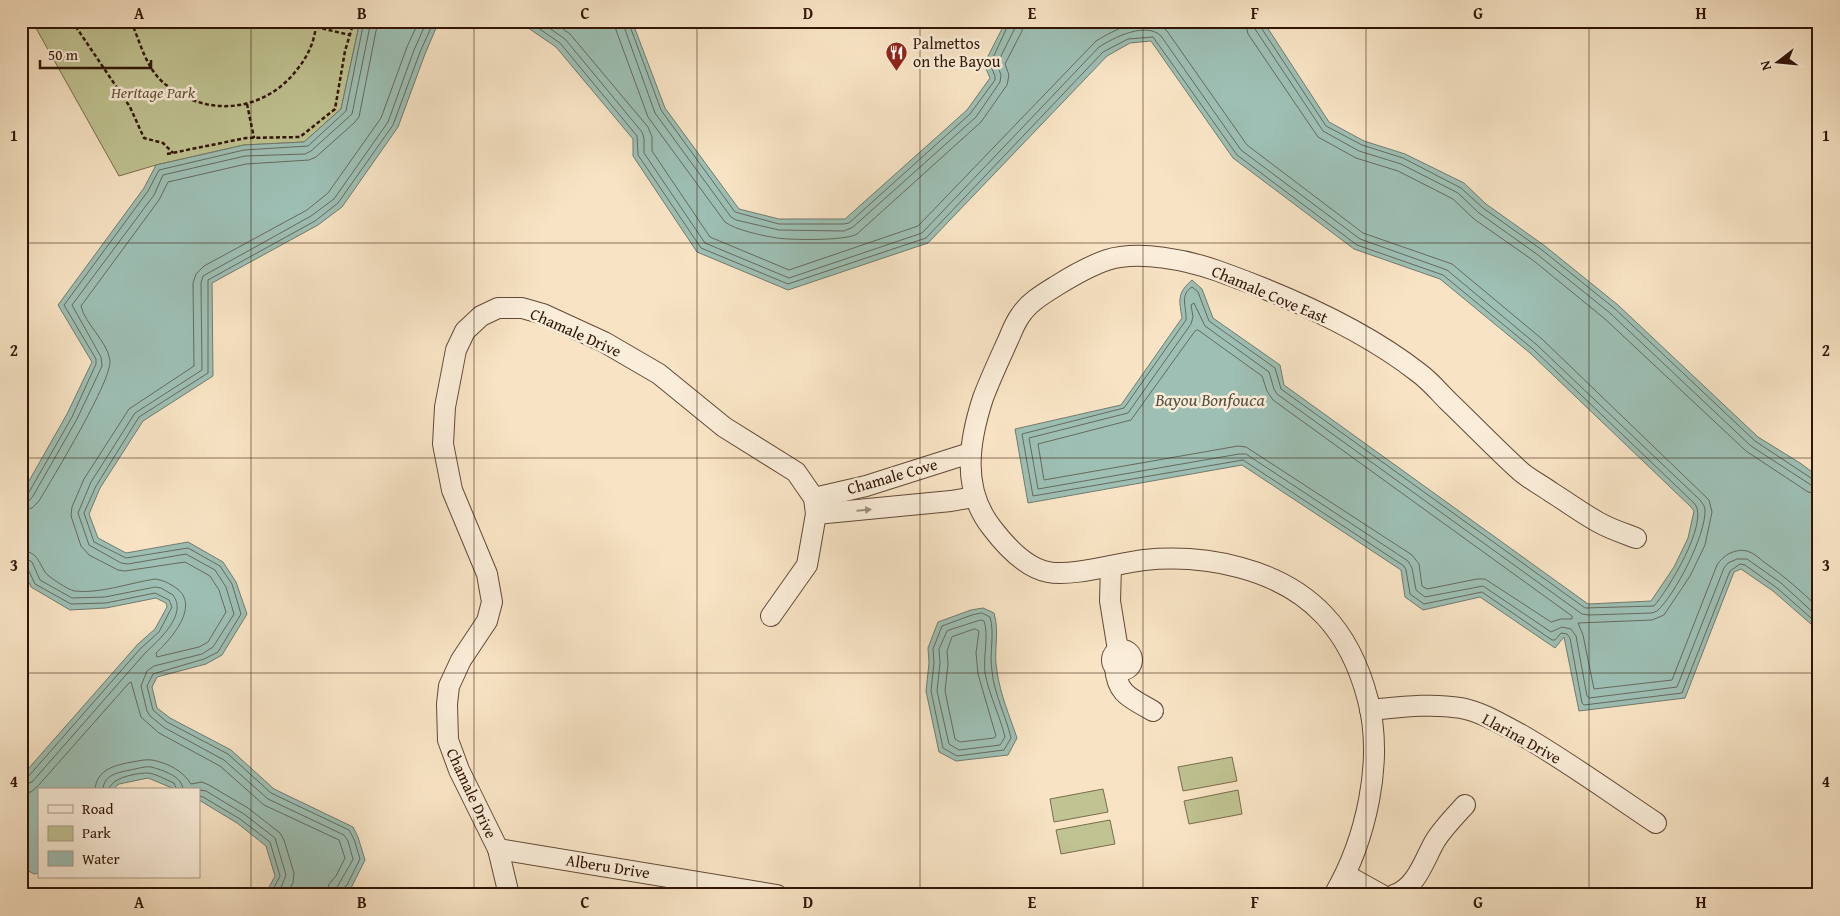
<svg xmlns="http://www.w3.org/2000/svg" width="1840" height="916" font-family="'Gentium Book Plus',serif">
<style>
.green{fill:#c0c392;stroke:#786c4c}
.water{fill:#9dbfb4;stroke:#727b6e}
.lines{fill:none;stroke-linecap:round;stroke-linejoin:round}
.shore{stroke:#676a5d;stroke-width:1}
.minor-casing{stroke:#634936;stroke-width:22}
.path{stroke:#311506;stroke-width:2.5;stroke-dasharray:4 2.5;stroke-linecap:butt}
.minor{stroke:#faedd9;stroke-width:20}
.oneway{fill:#a08c7a}
.grid{fill:none;stroke:#311506;stroke-width:1;stroke-opacity:0.55}
.labels{text-anchor:middle;stroke-width:5;stroke-linejoin:round;paint-order:stroke}
.poi-label{font-size:16px;fill:#311506;stroke:#faedd9;text-anchor:start}
.park-label{font-size:16px;font-style:italic;fill:#635237;stroke:#faedd9}
.street-label{font-size:16px;fill:#311506;stroke:#faedd9}
.water-label{font-size:18px;font-style:italic;fill:#575043;stroke:#faedd9}
.neatline{fill:none;stroke:#311506;stroke-width:2}
.grid-label{font-size:16px;text-anchor:middle;font-weight:bold;fill:#311506}
</style>
<rect width="100%" height="100%" fill="#f8e4c5"/>
<filter id="stains"><feTurbulence type="fractalNoise" baseFrequency=".004" numOctaves="4"/><feColorMatrix values="0 0 0 0 .2 0 0 0 0 .09 0 0 0 0 .02 0 0 0 .5 -.17"/></filter>
<radialGradient id="worn" r=".72"><stop offset=".6" stop-color="#630" stop-opacity="0"/><stop offset="1" stop-color="#630" stop-opacity=".3"/></radialGradient>
<!-- green -->
<g class="green">
<path d="M32,21H360L341,109L304,142L244,145L156,165L119,176Z"/>
<path d="M1232,757L1237,781L1183,791L1178,767Z"/>
<path d="M1103,789L1108,812L1054,822L1050,799Z"/>
<path d="M1238,790L1242,814L1189,824L1184,801Z"/>
<path d="M1110,820L1115,844L1061,854L1056,830Z"/>
</g>
<!-- water -->
<g class="water">
<path d="M360,21H439L425,54L398,127L342,207L318,225L212,283L213,376L143,421L100,488L89,514L98,538L126,553L188,542L223,562L236,582L247,614L222,655L206,664L157,677L152,687L157,708L170,718L231,750L274,789L353,827L358,837L365,860L351,888L343,895H265L275,876L266,846L237,823L199,800V790H177L148,778L119,784L112,790H39V873L34,874L21,867V777L138,644L155,629L167,607L166,603L156,598L106,608L70,610L31,587L21,565V495L67,414L92,362L58,305L144,188L156,165L244,145L304,142L341,109Z"/>
<path d="M518,21H632L665,108L739,209L779,219H845L967,110L990,78L984,64L1006,21H1263L1329,122L1364,141L1405,154L1464,183L1486,204L1545,246L1618,305L1758,437L1800,463L1819,477V631L1773,591L1741,569L1734,572L1685,698L1579,711L1564,637L1555,648L1480,597L1423,610L1405,597L1401,570L1242,465L1028,503L1015,429L1121,405L1182,318C1179,300 1177,293 1192,280L1202,289L1213,318L1280,365L1284,385L1588,604L1651,601L1674,567L1688,538L1694,511L1691,507L1530,353L1440,279L1354,249L1233,158L1151,41L1130,43L1107,56L928,243L788,290L697,252L633,156V139L556,47Z"/>
<path d="M983,608L994,613C1000,633 993,651 997,671C1000,694 1010,717 1017,738L1008,755L956,761L939,752L926,691L929,663L928,648L938,622L971,610Z"/>
</g>
<g class="lines">
<!-- shore -->
<g class="shore">
<path d="M528,21L560,43L637,136L638,155L701,248L788,284L926,238L1103,52L1128,39L1153,37L1237,155L1357,245L1443,275L1533,349L1695,504C1709,523 1668,590 1654,606L1585,608L1281,389L1275,368L1209,321L1198,292L1192,287C1179,295 1187,308 1186,320L1124,408L1022,434L1033,496L1243,460L1404,566L1406,570L1410,594L1424,604L1482,592L1552,640H1555L1561,633L1567,634L1570,638L1582,703L1584,705L1682,693L1730,571L1740,564L1745,565L1777,588L1819,625"/>
<path d="M539,21L565,39L642,132L644,138V153L705,243L789,278L922,233L1099,47C1113,38 1146,21 1161,36L1241,150L1360,239L1447,270L1537,345L1700,500C1702,503 1705,506 1705,510C1706,535 1675,595 1657,611L1652,613L1589,615L1582,614L1277,394L1274,389L1269,372L1205,326L1194,303L1191,305L1193,317L1191,324L1128,413L1029,438L1038,489L1239,454H1246L1408,561L1412,568L1416,590L1425,597L1483,586L1551,632L1562,627L1571,629L1576,636L1587,696L1589,698L1677,687L1724,568L1728,563L1737,559H1747L1781,583L1819,618"/>
<path d="M552,21L570,34L648,127L652,137V151L710,237L789,270L918,226L1096,41C1114,30 1149,11 1167,31L1247,145L1363,233L1452,264L1542,339L1709,500L1712,512L1705,545L1690,576L1664,615L1652,620L1578,623L1583,635L1594,689L1672,680L1717,565C1723,555 1736,548 1747,551C1754,553 1759,558 1764,562C1784,576 1801,591 1819,608"/>
<path d="M614,21L616,30L648,117L725,222C735,230 764,236 777,238C791,240 846,241 857,234L981,122L1007,85L1009,75L1005,64L1022,31L1023,21"/>
<path d="M622,21L655,113L731,217L736,220L779,230L844,231L853,227L976,117L1000,82L1001,75L997,64L1015,28L1016,21"/>
<path d="M628,21L661,110L735,212L779,224H844L849,223L970,114L995,80V76L990,64L1010,21"/>
<path d="M1245,21L1248,34L1318,137L1356,158L1398,171L1453,199L1474,219L1534,261L1605,319L1746,451L1808,492L1819,494"/>
<path d="M1253,21L1255,29L1323,131L1359,151L1401,164L1458,193L1479,213L1538,255L1610,313L1751,446L1811,485L1819,487"/>
<path d="M1259,21L1260,26L1326,126L1362,145L1403,158L1461,188L1483,208L1542,250L1614,308L1755,441L1814,480L1819,481"/>
<path d="M1198,330L1262,376L1267,391L1273,400L1572,616V619H1561L1551,622L1485,579H1477L1427,589L1422,586L1419,564L1412,555L1246,447L1238,446L1044,480L1038,444L1131,420L1195,331Z"/>
<path d="M21,496L28,494L72,417L96,364V359L64,305L148,191L159,170L244,150L308,146L346,111L364,21"/>
<path d="M21,503L29,501L33,496L77,419L102,366L101,357L72,305L154,195L163,175L245,156L305,154L311,151L352,114L371,21"/>
<path d="M21,510L32,508L39,501C52,479 113,379 110,360C107,341 85,324 81,306L159,200L168,182L246,164L309,160L316,157L354,123L359,117L378,21"/>
<path d="M21,551C37,551 38,561 45,572C48,577 69,590 74,591C100,594 129,583 155,579C162,580 167,582 173,586C203,603 172,638 156,653L157,657L199,647L208,642L226,612L219,590L210,576L185,562L125,571L118,570L89,555L81,546L71,516L72,507L84,479L129,409L194,366L193,283L196,274L204,266L307,210L328,193L381,118L407,47L419,21"/>
<path d="M21,558L27,559L32,562L40,580L72,598L105,597L155,587L161,588L173,595C188,614 159,640 146,652L32,782L21,786"/>
<path d="M21,564L27,567L35,584L71,604L106,603L155,593L169,600L172,607L159,632L141,648L27,778L21,780"/>
<path d="M982,613L990,617C995,634 989,653 992,671C994,694 1006,716 1011,738L1004,750L957,756L943,748L931,691L934,663L933,649L942,626L972,615Z"/>
<path d="M981,620L984,621C989,635 983,656 985,673C989,695 1000,716 1005,737L1000,745L959,750L949,744L937,691L940,663L939,649L947,631Z"/>
<path d="M975,629L979,631L976,653L978,674L996,736L994,738L960,742L955,739L945,691L948,664L947,651L952,637Z"/>
<path d="M95,790C96,769 116,765 132,762C139,761 145,759 152,760C168,763 183,771 191,784L202,782L209,785L248,808L280,833L284,840L294,873L293,883L286,895"/>
<path d="M103,790C103,773 122,772 135,769C140,768 146,766 151,767C162,770 183,776 183,790"/>
<path d="M109,790C110,778 136,773 147,773C155,773 166,780 174,783L177,790"/>
<path d="M199,790L206,791L244,814L275,838L286,875L278,895"/>
<path d="M21,793L31,792L37,787L129,683L131,682L141,717L159,733L220,766L264,805L339,840L345,858L336,876L329,884L327,895"/>
<path d="M199,796L203,797L240,819L270,842L280,876L270,895"/>
<path d="M334,895C335,888 349,868 353,859L348,841L344,835L268,799L224,760L165,728L150,716L147,711L141,686L147,671L154,666L202,654L213,647L234,614L226,587L215,570L186,554L128,564L121,563L89,545L78,513L91,482L135,413L202,370L201,283L203,276L311,216L334,199L388,122L414,50L427,21"/>
<path d="M341,895V890L347,885L360,859L354,839L349,830L271,793L228,754L167,722L153,710L147,686L153,674L204,659L218,652L241,614L232,584L220,566L188,548L126,558L94,542L84,513L96,486L139,417L208,373V280L315,221L338,203L393,125L420,52L434,21"/>
</g>
<defs>
<g id="minor">
<path d="M814,498L866,486L970,453"/>
<path d="M816,514L951,501L974,497"/>
<path d="M1111,566L1110,601L1118,650"/>
<circle cx="1122" cy="660" r="10"/>
<path d="M1115,667C1117,695 1131,698 1153,711"/>
<path d="M1370,710C1401,707 1431,703 1461,708C1482,712 1501,724 1520,734C1567,761 1611,793 1656,823"/>
<path d="M498,849L777,895"/>
<path d="M1346,875L1382,895"/>
<path d="M509,895L498,849L459,770L448,740L447,704L449,686L461,660L487,621L492,602L487,574L452,490L443,444L445,407L456,350L465,331L481,316L498,308H522L543,314L604,342L659,374L724,427L796,472L814,498L816,514L807,565L771,616"/>
<path d="M1334,895C1366,840 1384,762 1368,700C1360,669 1346,638 1324,615C1280,568 1205,554 1144,560C1118,563 1072,577 1048,572C1026,568 1005,545 992,528C961,489 969,441 983,398C991,377 1000,358 1009,338C1012,331 1015,323 1020,316C1028,303 1043,294 1056,286C1072,276 1089,266 1107,260C1139,250 1187,260 1218,271C1285,295 1363,329 1419,373C1430,381 1439,392 1448,401C1471,423 1494,447 1518,469C1527,478 1540,484 1551,492C1567,502 1582,513 1598,522C1610,529 1623,533 1636,538"/>
<path d="M1394,895C1417,887 1424,860 1435,841C1443,828 1455,816 1465,805"/>
</g>
</defs>
<!-- minor casing -->
<use href="#minor" class="minor-casing"/>
<!-- path -->
<g class="path">
<path d="M72,21L130,107L144,138L163,143L173,153"/>
<path d="M133,21V26C142,48 148,73 169,87C212,119 268,110 299,67C309,54 316,38 316,21"/>
<path d="M316,27L350,35"/>
<path d="M247,104L254,138"/>
<path d="M167,154L246,138L300,137L335,109L345,51L354,21"/>
</g>
<!-- minor -->
<use href="#minor" class="minor"/>
</g>
<!-- one-way arrows -->
<defs><path id="oneway-solid" d="M-6-.8H1V-3.2L6.5 0L1 3.2V.8H-6Z" transform="scale(1.25)"/></defs>
<use class="oneway" href="#oneway-solid" transform="translate(864 510) rotate(-5)"/>
<!-- grid -->
<path class="grid" d="M251,21V895M474,21V895M697,21V895M920,21V895M1143,21V895M1366,21V895M1589,21V895M21,243H1819M21,458H1819M21,673H1819"/>
<!-- icons -->
<defs>
<symbol id="restaurant-pin" viewBox="-11 -11 22 30"><path d="M0 17L-7.5 6A9.5 9.5 0 1 1 7.5 6Z" fill="#8f2418" stroke="#faedd9"/><path d="M-5-6h1v4h1v-4h1v4h1v-4h1v5L-1.5 .5V6h-2V.5L-5-1ZM5-6V6H3V1.5H1.5Q1.5-4 5-6Z" fill="#fff"/></symbol>
</defs>
<g fill-rule="evenodd">
<use href="#restaurant-pin" x="884" y="40" width="25" height="34"/>
</g>
<g class="labels">
<!-- poi labels -->
<g class="poi-label">
<text x="913" y="49">Palmettos<tspan x="913" dy="18">on the Bayou</tspan></text>
</g>
<!-- park labels -->
<g class="park-label">
<text x="153" y="98">Heritage Park</text>
</g>
<!-- street labels -->
<g class="street-label">
<text transform="translate(1270 294) rotate(23)" y="6">Chamale Cove East</text>
<text transform="translate(576 332) rotate(24)" y="6">Chamale Drive</text>
<text transform="translate(892 476) rotate(-16)" y="6">Chamale Cove</text>
<text transform="translate(1522 738) rotate(29)" y="6">Llarina Drive</text>
<text transform="translate(472 793) rotate(65)" y="6">Chamale Drive</text>
<text transform="translate(608 866) rotate(9)" y="6">Alberu Drive</text>
</g>
<!-- water labels -->
<g class="water-label">
<text x="1210" y="406">Bayou Bonfouca</text>
</g>
</g>
<!-- margin -->
<rect width="1840" height="916" fill="none" stroke="#f8e4c5" stroke-width="55"/>
<!-- legend -->
<rect x="38" y="788" width="162" height="90" fill="#faedd9" stroke="#aa9785"/>
<rect x="48" y="805" width="25" height="8" fill="#faedd9" stroke="#aa9785"/>
<text x="82" y="814" font-size="15" fill="#311506">Road</text>
<rect x="48" y="826" width="25" height="15" fill="#c0c392" stroke="#aa9785"/>
<text x="82" y="838" font-size="15" fill="#311506">Park</text>
<rect x="48" y="851" width="25" height="15" fill="#9dbfb4" stroke="#aa9785"/>
<text x="82" y="864" font-size="15" fill="#311506">Water</text>
<!-- north arrow -->
<g transform="translate(1778 62) rotate(254)" stroke="#faedd9" stroke-width="4" paint-order="stroke">
<path d="M0-4L9 19L0 12L-9 19Z" fill="#311506"/>
<text y="-8" font-size="14" font-weight="bold" text-anchor="middle" fill="#311506">N</text>
</g>
<!-- scale -->
<path d="M40 60v8h111v-8" fill="none" stroke="#311506" stroke-width="2.5"/>
<text x="48" y="60" font-size="15" fill="#311506" stroke="#faedd9" stroke-width="4" paint-order="stroke">50 m</text>
<rect x="28" y="28" width="1784" height="860" class="neatline"/>
<g class="grid-label">
<text x="139" y="19">A</text>
<text x="362" y="19">B</text>
<text x="585" y="19">C</text>
<text x="808" y="19">D</text>
<text x="1032" y="19">E</text>
<text x="1255" y="19">F</text>
<text x="1478" y="19">G</text>
<text x="1701" y="19">H</text>
<text x="14" y="141">1</text>
<text x="1826" y="141">1</text>
<text x="14" y="356">2</text>
<text x="1826" y="356">2</text>
<text x="14" y="571">3</text>
<text x="1826" y="571">3</text>
<text x="14" y="787">4</text>
<text x="1826" y="787">4</text>
<text x="139" y="908">A</text>
<text x="362" y="908">B</text>
<text x="585" y="908">C</text>
<text x="808" y="908">D</text>
<text x="1032" y="908">E</text>
<text x="1255" y="908">F</text>
<text x="1478" y="908">G</text>
<text x="1701" y="908">H</text>
</g>
<rect width="100%" height="100%" filter="url(#stains)"/>
<rect width="100%" height="100%" fill="url(#worn)"/>
</svg>
